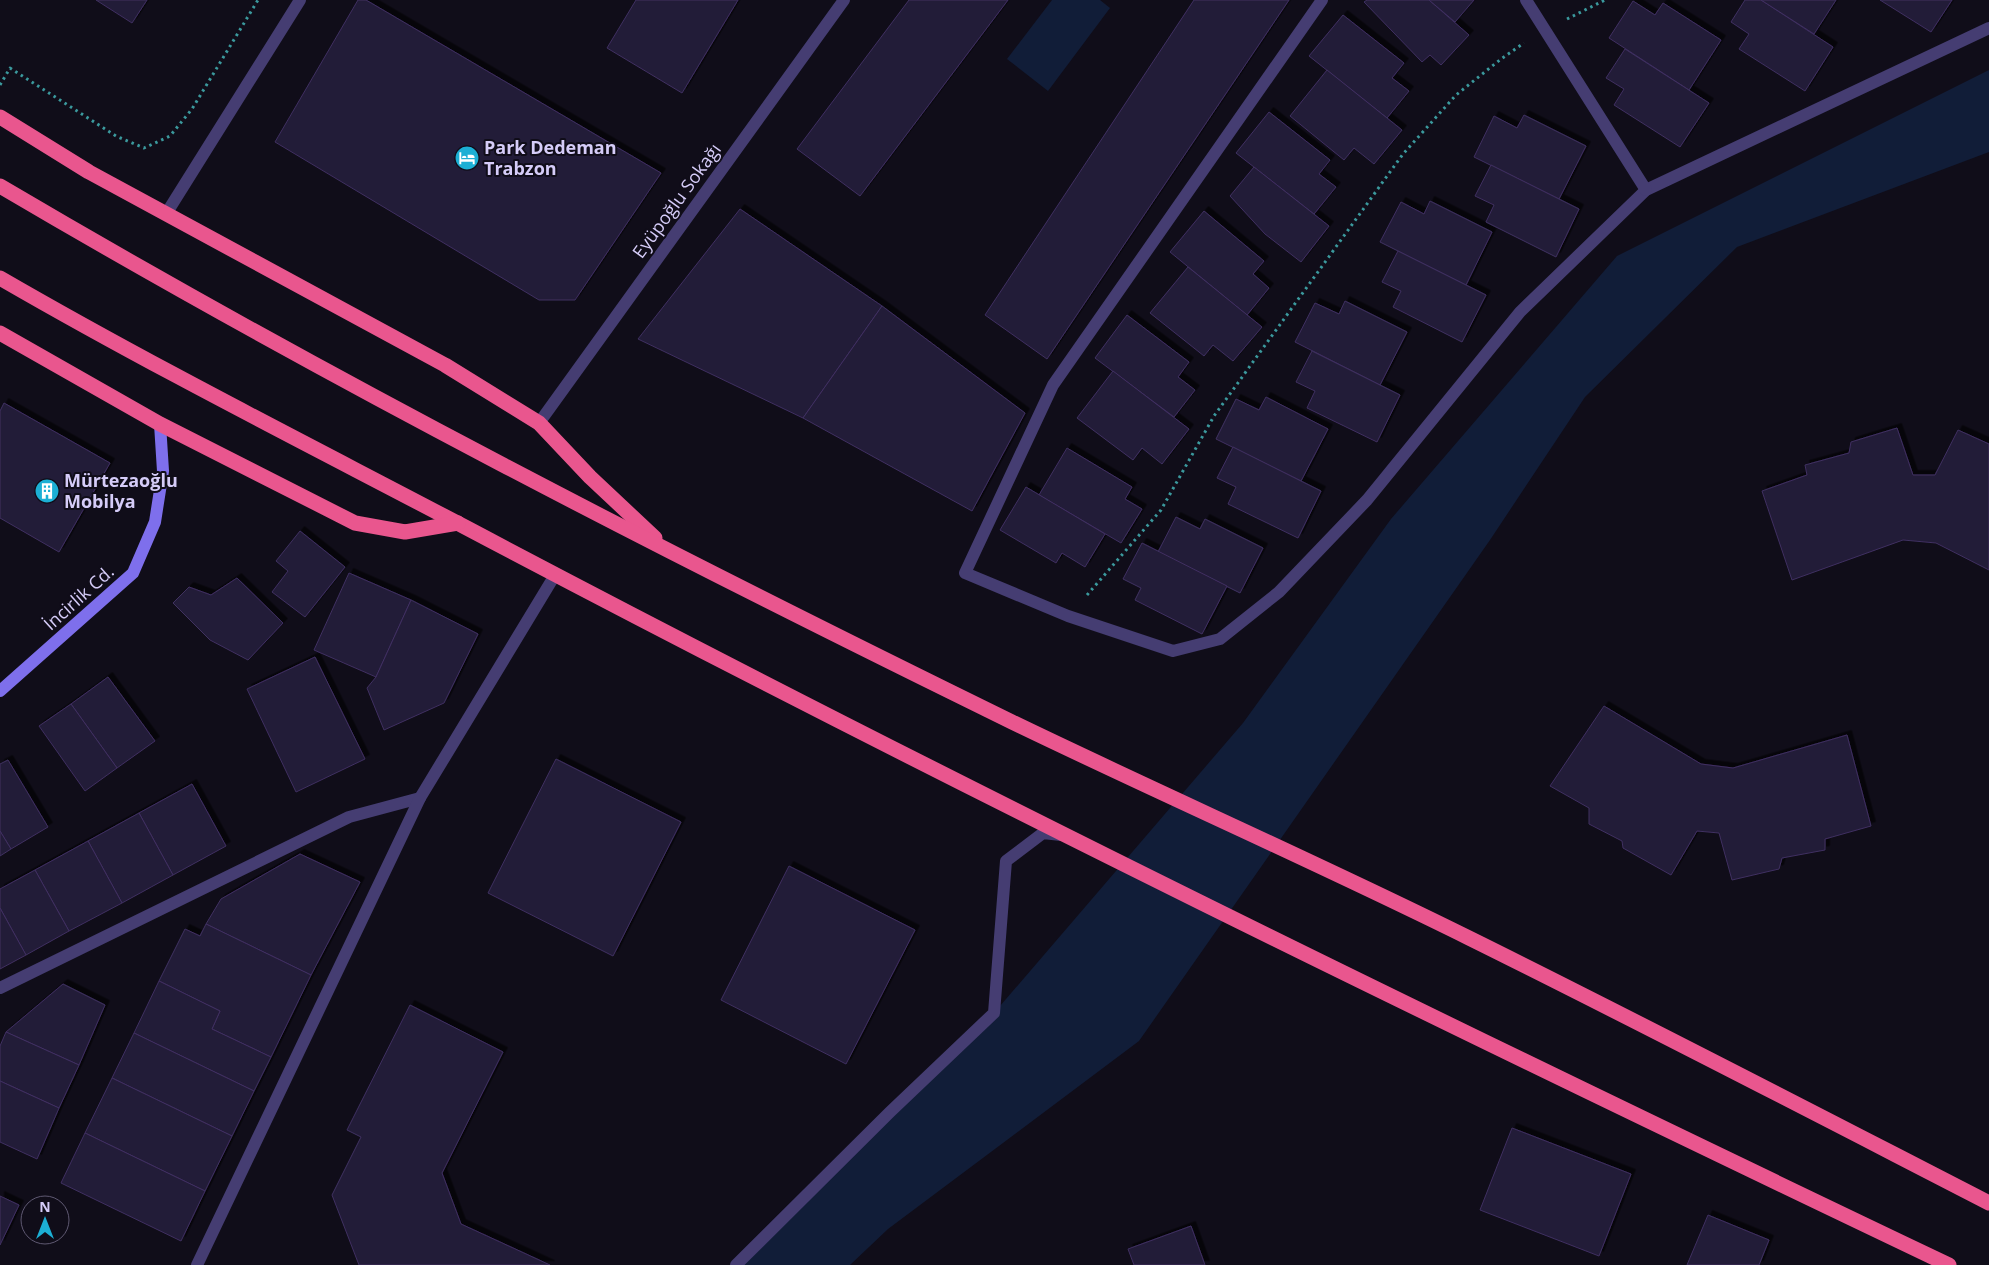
<svg xmlns="http://www.w3.org/2000/svg" width="1989" height="1265" font-family="'Open Sans',sans-serif">
<style>
.water{fill:#111d38}
.building{fill:#241b38;stroke:#3f3061;filter:url(#shadow)}
.lines{fill:none;stroke-linecap:round;stroke-linejoin:round}
.path{stroke:#3b999d;stroke-width:3;stroke-dasharray:2.5 4;stroke-linecap:butt}
.street{stroke:#453d72;stroke-width:12}
.secondary{stroke:#7e6fec;stroke-width:12}
.highway{stroke:#e9568e;stroke-width:15}
.labels{text-anchor:middle;stroke-width:4;stroke-linejoin:round;paint-order:stroke}
.poi-label{font-size:18px;font-weight:bold;fill:#d5ccf8;stroke:#100d19;text-anchor:start}
.street-label{font-size:18px;fill:#d5ccf8;stroke:#100d19}
</style>
<defs>
<filter id="shadow"><feDropShadow dx="4.5" dy="-4.5" stdDeviation="0" flood-color="#0009"/></filter>
</defs>
<rect width="100%" height="100%" fill="#100d19"/>
<!-- water -->
<g class="water">
<path d="M1052,0H1100L1110,8L1048,91L1007,59Z"/>
<path d="M1989,70V152L1737,247L1585,397L1490,540L1139,1041L888,1229L850,1265H736L994,1013L1243,723L1391,519L1617,256Z"/>
</g>
<!-- building -->
<g class="building">
<path d="M96,0H147L132,23Z"/>
<path d="M358,0H366L661,173L575,300H539L275,142Z"/>
<path d="M636,0H738L682,93L607,48Z"/>
<path d="M909,0H1008L860,196L797,149Z"/>
<path d="M1194,0H1289L1047,359L985,315Z"/>
<path d="M1367,0H1429L1469,35L1441,65L1430,55L1422,62L1364,2Z"/>
<path d="M1429,0H1474L1455,22Z"/>
<path d="M1745,0H1761L1833,47L1805,91L1739,49L1749,34L1731,22Z"/>
<path d="M1761,0H1836L1814,34Z"/>
<path d="M1880,0H1952L1931,32Z"/>
<path d="M1633,1L1655,15L1663,3L1721,40L1689,90L1609,38Z"/>
<path d="M1343,15L1404,63L1392,78L1409,91L1387,118L1309,56Z"/>
<path d="M1625,49L1709,103L1680,147L1614,105L1624,89L1606,78Z"/>
<path d="M1327,70L1402,130L1374,164L1354,148L1344,160L1290,116Z"/>
<path d="M1269,112L1330,160L1319,174L1336,187L1314,214L1236,153Z"/>
<path d="M1524,115L1586,146L1559,199L1474,157L1494,116L1517,128Z"/>
<path d="M1491,165L1579,209L1556,257L1486,222L1494,205L1475,196Z"/>
<path d="M1254,167L1329,226L1301,262L1265,234L1230,196Z"/>
<path d="M1430,201L1492,232L1466,285L1380,242L1401,202L1424,214Z"/>
<path d="M740,209L882,306L803,418L638,339Z"/>
<path d="M1204,211L1264,261L1253,274L1269,288L1247,315L1170,252Z"/>
<path d="M1398,251L1486,295L1462,342L1393,307L1401,291L1382,282Z"/>
<path d="M1188,267L1262,327L1233,361L1213,345L1204,356L1150,313Z"/>
<path d="M1345,301L1407,332L1380,385L1295,342L1315,303L1339,314Z"/>
<path d="M882,306L1025,413L972,511L803,418Z"/>
<path d="M1127,315L1189,362L1178,377L1195,390L1174,417L1095,358Z"/>
<path d="M1312,351L1400,395L1377,442L1307,408L1315,391L1296,382Z"/>
<path d="M1113,371L1189,429L1162,464L1142,448L1133,460L1077,418Z"/>
<path d="M1266,397L1328,429L1301,481L1216,439L1236,399L1259,410Z"/>
<path d="M4,403L110,463L59,552L0,518V411Z"/>
<path d="M1897,428L1913,475H1935L1958,430L1989,444V570L1936,543L1903,540L1792,580L1762,491L1807,475L1805,465L1849,453L1851,442Z"/>
<path d="M1233,447L1321,491L1298,538L1228,504L1236,487L1217,478Z"/>
<path d="M1067,448L1132,487L1125,499L1142,509L1121,543L1039,495Z"/>
<path d="M1026,487L1105,534L1085,567L1062,553L1056,563L1000,530Z"/>
<path d="M1176,517L1200,529L1205,519L1263,548L1240,593L1158,552Z"/>
<path d="M300,531L345,567L305,617L272,592L288,571L276,561Z"/>
<path d="M1142,543L1227,586L1202,634L1135,600L1141,588L1123,579Z"/>
<path d="M349,573L411,600L376,677L314,650Z"/>
<path d="M237,578L283,623L248,660L210,640L173,603L189,587L211,595Z"/>
<path d="M411,600L478,634L444,703L384,730L367,688L376,677Z"/>
<path d="M315,657L365,759L296,792L247,689Z"/>
<path d="M108,677L155,741L117,768L71,704Z"/>
<path d="M71,704L117,768L85,791L39,726Z"/>
<path d="M1604,706L1701,764L1733,768L1847,735L1871,826L1825,839V850L1782,858L1779,869L1732,880L1719,833L1697,831L1671,875L1623,848L1622,841L1589,824V808L1550,786Z"/>
<path d="M556,759L681,822L613,956L488,893Z"/>
<path d="M8,760L48,827L11,849L0,831V764Z"/>
<path d="M192,784L226,846L173,875L139,813Z"/>
<path d="M139,813L173,875L122,903L88,841Z"/>
<path d="M0,831L11,849L0,856Z"/>
<path d="M88,841L122,903L69,931L35,870Z"/>
<path d="M300,854L360,882L311,975L206,924L221,899Z"/>
<path d="M789,866L915,930L846,1064L721,1000Z"/>
<path d="M35,870L69,931L26,955L0,908V889Z"/>
<path d="M0,908L26,955L0,969Z"/>
<path d="M206,924L311,975L271,1057L212,1029L220,1011L159,981L185,929L200,936Z"/>
<path d="M159,981L220,1011L212,1029L271,1057L254,1091L134,1033Z"/>
<path d="M63,984L105,1005L79,1065L6,1032Z"/>
<path d="M410,1005L503,1052L442,1173L461,1224L550,1265H359L332,1195L361,1137L347,1130Z"/>
<path d="M6,1032L79,1065L59,1108L0,1081V1046Z"/>
<path d="M134,1033L254,1091L232,1136L112,1078Z"/>
<path d="M112,1078L232,1136L205,1191L85,1133Z"/>
<path d="M0,1081L59,1108L37,1159L0,1142Z"/>
<path d="M1512,1128L1631,1174L1599,1256L1480,1210Z"/>
<path d="M85,1133L205,1191L181,1241L61,1183Z"/>
<path d="M0,1196L19,1205L0,1245Z"/>
<path d="M1708,1215L1769,1240L1759,1265H1687Z"/>
<path d="M1191,1226L1205,1265H1134L1128,1249Z"/>
</g>
<g class="lines">
<!-- path -->
<g class="path">
<path d="M1567,19L1605,0"/>
<path d="M0,85L10,68L116,136L144,148L170,136L192,109L258,0"/>
<path d="M1087,595L1161,510L1214,416L1403,154L1456,95L1501,59L1524,43"/>
</g>
<!-- street -->
<g class="street">
<path d="M1322,0L1053,385L965,573L1068,616L1173,651L1220,639L1279,592L1367,500L1520,312L1646,190L1989,28"/>
<path d="M1526,0L1646,190"/>
<path d="M166,214L300,0"/>
<path d="M539,423L844,0"/>
<path d="M0,988L349,817L420,798"/>
<path d="M197,1265L420,798L555,575"/>
<path d="M736,1265L890,1112L994,1013L1006,861L1043,833L1061,835"/>
</g>
<!-- secondary -->
<path class="secondary" d="M0,691L133,573L155,522L163,471L160,424"/>
<!-- highway -->
<g class="highway">
<path d="M0,117L89,172L445,365L539,423L590,477L655,538"/>
<path d="M0,186C329,380 669,554 1012,722C1163,795 1318,863 1469,938C1643,1024 1816,1114 1989,1203"/>
<path d="M0,278C152,366 309,445 465,527C953,785 1450,1027 1949,1265"/>
<path d="M0,333L160,424L355,523L405,532L458,523"/>
</g>
</g>
<!-- icons -->
<defs>
<symbol id="hotel-disc" viewBox="-11 -11 22 22"><circle r="9.5" fill="#1cafd4" stroke="#100d19"/><path d="M-6-4.5h1.5V1H6V5H4.5V3h-9V5H-6ZM-4 0a1.8 1.8 0 1 1 3.6 0ZM.5 0V-2.5h3Q6-2.5 6 0Z" fill="#fff"/></symbol>
<symbol id="building-disc" viewBox="-11 -11 22 22"><circle r="9.5" fill="#1cafd4" stroke="#100d19"/><path d="M-4-6H4V6H1V3H-1V6H-4ZM-2.5-4.3h1.7v1.8h-1.7ZM.8-4.3h1.7v1.8H.8ZM-2.5-1h1.7V.8h-1.7ZM.8-1h1.7V.8H.8Z" fill="#fff"/></symbol>
</defs>
<g fill-rule="evenodd">
<use href="#hotel-disc" x="453" y="144" width="28" height="28"/>
<use href="#building-disc" x="33" y="477" width="28" height="28"/>
</g>
<g class="labels">
<!-- poi labels -->
<g class="poi-label">
<text x="484" y="154">Park Dedeman<tspan x="484" dy="21">Trabzon</tspan></text>
<text x="64" y="487">Mürtezaoğlu<tspan x="64" dy="21">Mobilya</tspan></text>
</g>
<!-- street labels -->
<g class="street-label">
<text transform="translate(677 201) rotate(-54)" y="6">Eyüpoğlu Sokağı</text>
<text transform="translate(79 598) rotate(-42)" y="6">İncirlik Cd.</text>
</g>
</g>
<!-- north arrow -->
<g transform="translate(45 1220)"><circle r="24" fill="#100d19" stroke="#5f5972"/>
<path d="M0-4L9 19L0 12L-9 19Z" fill="#1cafd4"/>
<text y="-8" font-size="14" font-weight="bold" text-anchor="middle" fill="#d5ccf8">N</text>
</g>
</svg>
